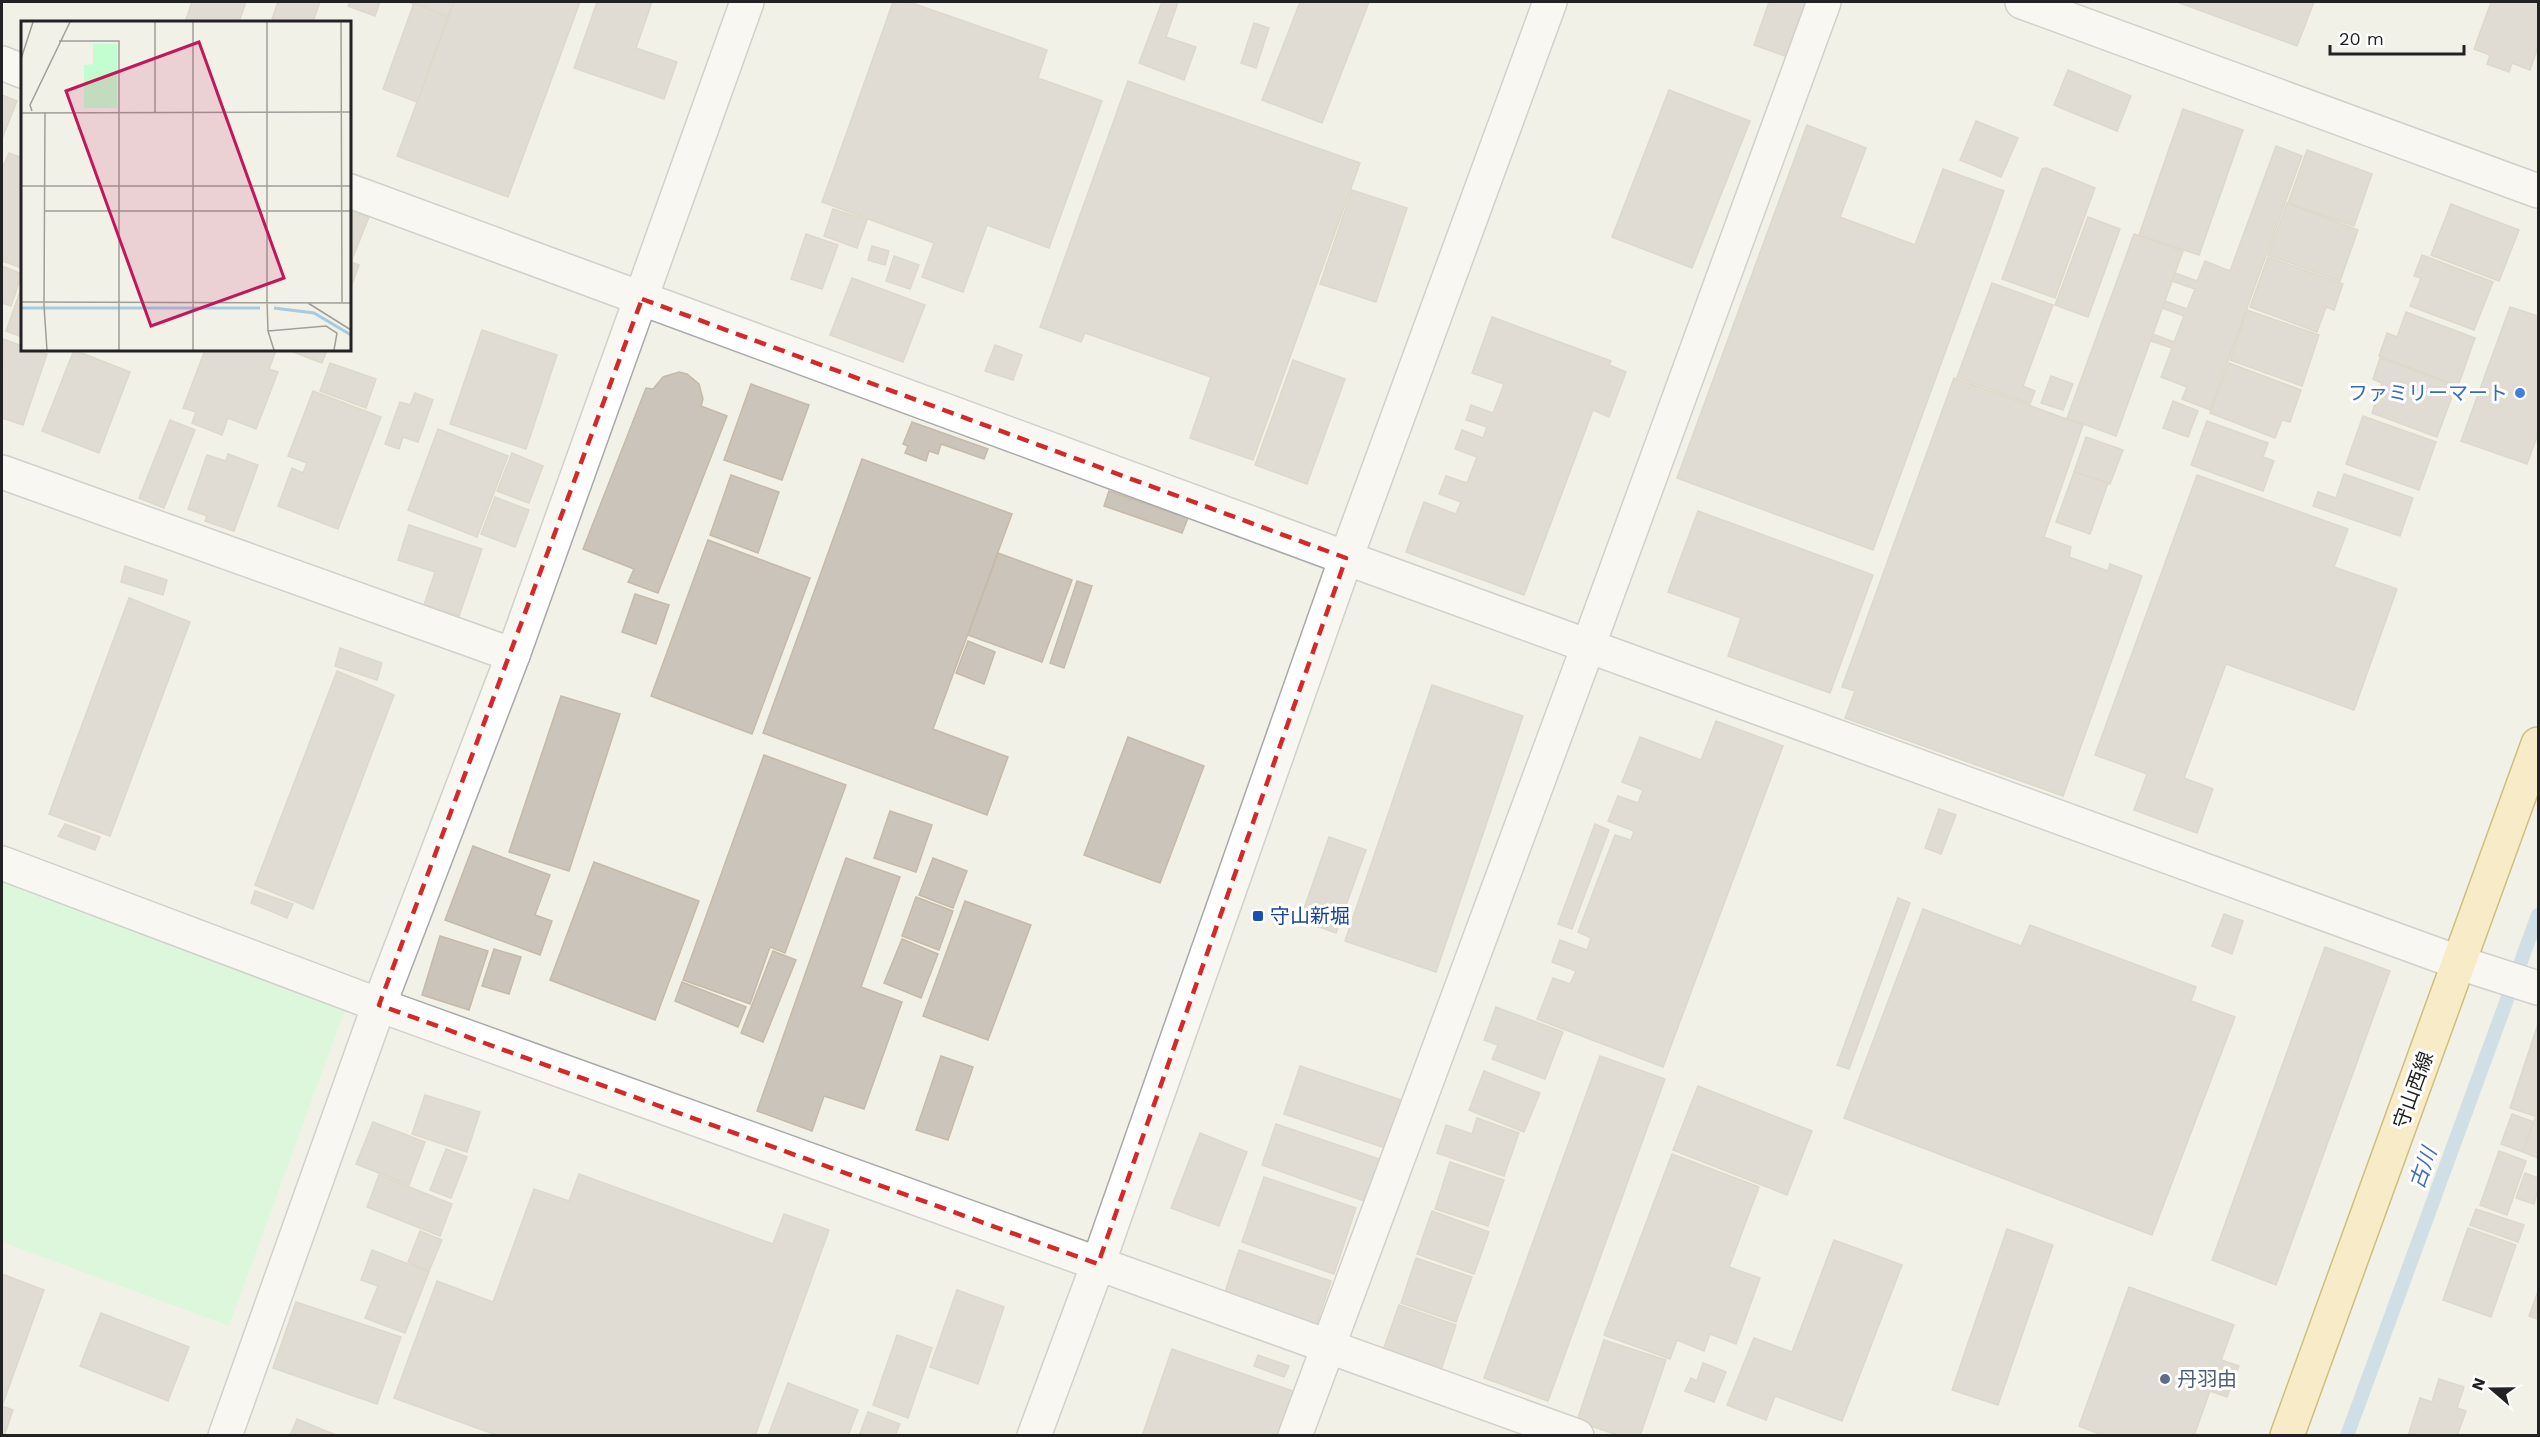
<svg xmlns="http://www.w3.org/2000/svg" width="2540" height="1437" font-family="'Work Sans','Noto Sans JP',sans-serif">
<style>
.park{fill:#c3fed1}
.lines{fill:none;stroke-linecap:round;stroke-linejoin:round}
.stream{stroke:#a5cbe3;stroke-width:14}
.building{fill:#cbc4ba;stroke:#c6baa8;stroke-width:1.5}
.minor-casing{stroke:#a9a9a9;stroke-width:36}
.major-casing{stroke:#9f8300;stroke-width:36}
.minor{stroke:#fff;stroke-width:33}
.major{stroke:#ffe5a0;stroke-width:33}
.marked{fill:none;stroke:#d62828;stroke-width:4.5;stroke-dasharray:12 8;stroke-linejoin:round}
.shop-dot{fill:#3f7fe0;stroke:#fff;stroke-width:2}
.transit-dot{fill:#1a4fb4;stroke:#fff;stroke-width:2}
.service-dot{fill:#5c6f8a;stroke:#fff;stroke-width:2}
.labels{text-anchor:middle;stroke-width:6;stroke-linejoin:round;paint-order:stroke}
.shop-label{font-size:20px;fill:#366cbe;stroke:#fff;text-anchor:end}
.transit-label{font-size:20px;fill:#164399;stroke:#fff;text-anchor:start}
.street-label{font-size:20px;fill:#222;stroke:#fff}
.service-label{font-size:20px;fill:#4e5e75;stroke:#fff;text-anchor:start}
.water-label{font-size:21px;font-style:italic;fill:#446dbc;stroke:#fff}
.inset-river{fill:none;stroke:#a5cbe3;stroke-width:3}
.inset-road{fill:none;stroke:#9f9e99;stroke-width:1.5}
.view{fill:#c2185b;fill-opacity:0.15;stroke:#c2185b;stroke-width:3}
.inset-edge{fill:none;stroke:#222;stroke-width:3}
</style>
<rect width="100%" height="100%" fill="#f2f1e8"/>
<!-- park -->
<path class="park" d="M2,879L346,1007L229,1326L2,1242Z"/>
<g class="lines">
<!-- stream -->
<path class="stream" d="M2347,1436L2538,915"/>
</g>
<!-- building -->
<g class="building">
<path d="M192,2H246L239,22H185Z"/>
<path d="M278,2H320L313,22H271Z"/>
<path d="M350,2H380L375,16L348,6Z"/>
<path d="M408,2H454L448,17Z"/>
<path d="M454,2H580L508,197L397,156Z"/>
<path d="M597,2H652L636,48L677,62L664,99L574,68Z"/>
<path d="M893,2H909L1047,50L1038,78L1102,101L1049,248L987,225L963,292L922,277L934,243L822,202Z"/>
<path d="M1162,2H1178L1166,37L1196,47L1184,80L1139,63Z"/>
<path d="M1300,2H1369L1322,123L1262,100Z"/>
<path d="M1769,2H1810L1791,58L1754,45Z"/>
<path d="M2177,2H2314L2297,46Z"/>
<path d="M2491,2H2538V47L2530,70L2512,63L2509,72L2487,64L2490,55L2474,49Z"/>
<path d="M414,3L448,17L417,102L383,89Z"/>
<path d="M1254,23L1269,28L1256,68L1241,63Z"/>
<path d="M2068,70L2131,96L2117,131L2054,105Z"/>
<path d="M1128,81L1360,163L1253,460L1190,438L1211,377L1085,333L1081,342L1040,327Z"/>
<path d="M1669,90L1750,121L1692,268L1612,237Z"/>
<path d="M2,95L17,101L2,139Z"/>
<path d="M2183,109L2243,130L2199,255L2139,235Z"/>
<path d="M1976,121L2018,138L2001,177L1960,160Z"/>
<path d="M1807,125L1866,148L1840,217L1915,245L1943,169L2004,191L1873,550L1677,478Z"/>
<path d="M2276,146L2302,156L2210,410L2182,399L2187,387L2161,377L2172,348L2151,341L2153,334L2174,342L2184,316L2162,308L2165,301L2187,309L2195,289L2172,281L2175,273L2197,281L2205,261L2230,271Z"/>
<path d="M2307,150L2372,174L2354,226L2288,203Z"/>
<path d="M9,153L22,158V268L2,261V166L4,164Z"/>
<path d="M2046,168L2095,188L2055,298L2002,279L2042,169Z"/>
<path d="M1352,190L1407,208L1376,302L1320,284Z"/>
<path d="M2287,203L2358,230L2340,281L2268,255Z"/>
<path d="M2451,204L2519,230L2499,281L2431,255Z"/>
<path d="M350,209L369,217L351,262L359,265L350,290Z"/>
<path d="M833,209L867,220L857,248L824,236Z"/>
<path d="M2088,217L2120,229L2088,317L2055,305Z"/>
<path d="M806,234L838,245L822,289L791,279Z"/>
<path d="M2134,234L2183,251L2116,436L2067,418Z"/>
<path d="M872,246L889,251L885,265L868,260Z"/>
<path d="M2422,255L2493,282L2474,330L2410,306L2421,278L2414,276Z"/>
<path d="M894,256L919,265L910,289L886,281Z"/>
<path d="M2268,257L2343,284L2334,310L2326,307L2317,332L2250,307Z"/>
<path d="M2,266L22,274L11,306L2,303Z"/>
<path d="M852,278L925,305L903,362L830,335Z"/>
<path d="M1992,283L2053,305L2023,386L2035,391L2030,404L1957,377Z"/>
<path d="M22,286V337L6,331Z"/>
<path d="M2510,307L2538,316V434L2527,464L2461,441Z"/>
<path d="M2247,310L2319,335L2302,386L2230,360Z"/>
<path d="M2406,312L2475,338L2458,386L2379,356L2387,333L2397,337Z"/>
<path d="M1492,317L1611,361L1609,365L1626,372L1609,417L1593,410L1524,595L1406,552L1424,502L1456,514L1461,502L1439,494L1446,476L1467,483L1477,457L1455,449L1462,430L1483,438L1487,427L1466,420L1471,405L1493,413L1504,384L1472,373Z"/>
<path d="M482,330L557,355L526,449L450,424Z"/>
<path d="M3,339L22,346V350H33L47,354L23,425L2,418Z"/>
<path d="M995,345L1022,355L1013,380L985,371Z"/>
<path d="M74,350L130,372L99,453L42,431Z"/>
<path d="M205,350H276L269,369L278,372L256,429L228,418L222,435L192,423L196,412L183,408Z"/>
<path d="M288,350H327L322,363Z"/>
<path d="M2380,358L2456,386L2437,437L2372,413L2382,383L2373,379Z"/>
<path d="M1293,360L1345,379L1307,484L1255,465Z"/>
<path d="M330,363L376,379L366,408L320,391Z"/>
<path d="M2229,363L2301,390L2290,422L2282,420L2275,438L2210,413Z"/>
<path d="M679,372L687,374L699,384L703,399L701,406L727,416L658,593L628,582L634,569L583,549L646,388L653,389L663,377Z"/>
<path d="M2051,376L2073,384L2063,410L2041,403Z"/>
<path d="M1954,378L2083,425L2044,537L2071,547L2069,557L2108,571L2110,564L2142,576L2063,796L1845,718L1855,691L1842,687Z"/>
<path d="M751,384L809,405L782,480L724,460Z"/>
<path d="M313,391L381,417L338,529L278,506L292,468L303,473L307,463L288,456Z"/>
<path d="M415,393L433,400L418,442L403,437L399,449L385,444L400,402L410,405Z"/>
<path d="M2173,401L2198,411L2188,437L2163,428Z"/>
<path d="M2363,416L2436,442L2419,490L2346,464Z"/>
<path d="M170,420L195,430L164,508L139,498Z"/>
<path d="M2207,421L2268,443L2263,457L2274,461L2263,491L2191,465Z"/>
<path d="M912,422L988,449L984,459L941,444L938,454L929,451L926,461L905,453L908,446L903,444Z"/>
<path d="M438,429L508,456L477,537L408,510Z"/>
<path d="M2086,437L2123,450L2110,484L2074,472Z"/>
<path d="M512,453L543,466L529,503L497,491Z"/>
<path d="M228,454L258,465L234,531L205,521L207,516L188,509L207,455L226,461Z"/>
<path d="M862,459L1012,514L933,729L1008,757L987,815L763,733Z"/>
<path d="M2074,472L2108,483L2090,534L2056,522Z"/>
<path d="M2344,474L2413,498L2400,536L2313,506L2318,492L2336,498Z"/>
<path d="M731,475L779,492L758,553L710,535Z"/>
<path d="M2197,475L2348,529L2334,567L2397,589L2354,710L2226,664L2184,778L2213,789L2197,833L2134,810L2147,774L2095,755Z"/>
<path d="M1109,491L1188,518L1182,533L1104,506Z"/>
<path d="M495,497L529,510L515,547L481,534Z"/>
<path d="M1698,511L1873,575L1830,693L1728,656L1741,618L1668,592Z"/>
<path d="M409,525L482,549L459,616L424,605L435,572L398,560Z"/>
<path d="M708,540L810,578L752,734L651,696Z"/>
<path d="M998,553L1072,580L1042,662L968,635Z"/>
<path d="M125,566L167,580L163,595L121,582Z"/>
<path d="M1077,581L1092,586L1064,668L1050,663Z"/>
<path d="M635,594L669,605L656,644L622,632Z"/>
<path d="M129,598L190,622L110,836L49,814Z"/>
<path d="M968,641L995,652L984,684L956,673Z"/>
<path d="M340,648L382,663L377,680L335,666Z"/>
<path d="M337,671L394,695L313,909L255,885Z"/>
<path d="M1432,685L1523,716L1436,972L1345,941Z"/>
<path d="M561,696L620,714L569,871L509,852Z"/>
<path d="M1716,721L1783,746L1663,1067L1537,1019L1553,978L1570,984L1576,971L1552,962L1560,940L1587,950L1591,938L1578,932L1615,835L1631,840L1634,831L1608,821L1618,796L1638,803L1643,790L1622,782L1640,737L1701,760Z"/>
<path d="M1128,737L1204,766L1160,883L1084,855Z"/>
<path d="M764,755L846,785L785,953L770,947L750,1004L683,980Z"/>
<path d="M1939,809L1956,815L1941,854L1925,848Z"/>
<path d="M890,811L932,825L916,872L874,858Z"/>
<path d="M65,824L100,837L95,850L58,836Z"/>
<path d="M1595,824L1609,830L1572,929L1558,924Z"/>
<path d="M1329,837L1366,850L1336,933L1300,920Z"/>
<path d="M473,846L550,875L535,915L552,921L540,955L445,920Z"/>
<path d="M846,858L900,877L861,987L902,1002L864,1109L824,1096L812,1131L757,1111Z"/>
<path d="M933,858L967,871L953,908L919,895Z"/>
<path d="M594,862L699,901L655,1020L550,980Z"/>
<path d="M255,891L293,904L287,918L251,903Z"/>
<path d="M916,897L953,911L939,950L902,936Z"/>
<path d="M1898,898L1910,903L1849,1069L1837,1065Z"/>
<path d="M965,901L1031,925L988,1040L923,1016Z"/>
<path d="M1923,909L2021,946L2030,925L2196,987L2191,1001L2235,1017L2152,1235L1844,1118Z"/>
<path d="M2224,914L2243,921L2232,954L2212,946Z"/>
<path d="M440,936L488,951L469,1010L422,995Z"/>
<path d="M902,939L938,954L921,998L884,983Z"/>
<path d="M2325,947L2390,971L2276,1285L2212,1260Z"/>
<path d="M494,949L521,957L509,994L482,986Z"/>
<path d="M773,951L796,960L763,1042L741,1033Z"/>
<path d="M682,982L746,1007L738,1027L675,1001Z"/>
<path d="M1496,1007L1563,1032L1545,1079L1492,1059L1498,1045L1484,1040Z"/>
<path d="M2538,1024V1117L2510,1108Z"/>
<path d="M941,1056L973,1067L948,1140L916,1130Z"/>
<path d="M1600,1056L1665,1079L1548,1401L1484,1378Z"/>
<path d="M1300,1066L1407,1102L1391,1150L1284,1114Z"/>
<path d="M1484,1071L1540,1093L1524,1132L1469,1110Z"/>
<path d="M1698,1086L1812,1131L1787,1195L1673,1150Z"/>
<path d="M425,1095L480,1112L467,1152L412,1134Z"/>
<path d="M2512,1114L2534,1122L2523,1152L2501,1144Z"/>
<path d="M1477,1118L1519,1133L1504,1176L1437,1153L1446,1125L1472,1134Z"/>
<path d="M2535,1118L2538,1120V1158L2523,1152Z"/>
<path d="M373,1122L425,1142L409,1185L356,1164Z"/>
<path d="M1276,1124L1382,1160L1367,1202L1262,1165Z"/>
<path d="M1200,1133L1247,1152L1219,1226L1171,1208Z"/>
<path d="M446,1149L467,1157L451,1198L430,1190Z"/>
<path d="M2499,1151L2526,1161L2507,1215L2480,1205Z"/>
<path d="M1672,1154L1759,1187L1729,1267L1760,1278L1736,1344L1710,1334L1704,1351L1677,1340L1670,1359L1604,1335Z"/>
<path d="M1450,1162L1504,1180L1488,1226L1435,1209Z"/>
<path d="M2525,1173L2538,1178V1190L2534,1204L2516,1198Z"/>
<path d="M579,1174L773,1244L784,1214L829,1230L755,1436H499L394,1398L437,1281L493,1302L534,1189L569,1201Z"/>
<path d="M379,1175L452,1204L440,1236L367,1207Z"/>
<path d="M1264,1177L1356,1208L1334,1274L1242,1242Z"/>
<path d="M2476,1209L2524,1225L2518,1242L2470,1225Z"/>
<path d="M1432,1211L1489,1232L1474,1274L1417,1254Z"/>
<path d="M2468,1228L2516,1245L2491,1317L2443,1300Z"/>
<path d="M2007,1229L2053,1245L1998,1405L1952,1390Z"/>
<path d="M420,1231L442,1240L429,1271L408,1262Z"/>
<path d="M1834,1240L1902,1265L1842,1421L1775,1396L1766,1420L1727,1405L1754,1338L1792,1352Z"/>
<path d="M372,1250L429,1272L405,1333L365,1318L378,1286L361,1280Z"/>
<path d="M1239,1250L1331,1281L1315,1329L1223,1298Z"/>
<path d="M1416,1258L1472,1277L1456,1322L1401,1303Z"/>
<path d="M2,1274L44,1290L2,1406L13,1410L4,1436H2Z"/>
<path d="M2129,1287L2234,1325L2221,1360L2239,1366L2227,1397L2210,1391L2194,1436H2104L2079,1426Z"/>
<path d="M957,1290L1004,1307L978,1384L930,1367Z"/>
<path d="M2538,1291V1319L2529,1316Z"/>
<path d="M296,1302L401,1337L377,1404L273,1368Z"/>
<path d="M1399,1305L1456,1325L1440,1373L1382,1353Z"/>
<path d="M101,1313L189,1347L168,1401L80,1366Z"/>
<path d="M897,1335L932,1348L908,1418L873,1405Z"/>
<path d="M1604,1340L1666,1360L1640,1436H1620L1577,1421Z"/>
<path d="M1172,1349L1296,1392L1281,1436H1142Z"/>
<path d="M1258,1355L1289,1366L1284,1377L1254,1366Z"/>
<path d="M1703,1363L1726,1372L1714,1402L1685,1391L1691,1378L1697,1381Z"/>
<path d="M2439,1379L2464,1387L2457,1408L2466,1411L2457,1436H2408L2420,1398L2432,1402Z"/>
<path d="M788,1383L858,1410L848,1436H768Z"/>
<path d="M868,1412L900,1424L895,1436H859Z"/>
<path d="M297,1419L338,1436H290Z"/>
</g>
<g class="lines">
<defs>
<g id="minor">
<path d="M2022,2L2538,191"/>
<path d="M2,63L22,71"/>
<path d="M350,191L1346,558L2460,963L2538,988"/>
<path d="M2,472L513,655"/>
<path d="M2,863L379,1005L1577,1436"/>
<path d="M225,1436L379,1005L513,655L747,2"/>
<path d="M1034,1436L1098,1264L1346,558L1550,2"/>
<path d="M1295,1436L1589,644L1824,2"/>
</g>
<path id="major" d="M2287,1436L2538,744"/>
</defs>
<!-- minor casing -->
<use href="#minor" class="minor-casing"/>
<!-- major casing -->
<use href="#major" class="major-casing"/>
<!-- minor -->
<use href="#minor" class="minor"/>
<!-- major -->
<use href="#major" class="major"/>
</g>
<!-- marked area -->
<path d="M0 0H2540V1437H0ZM642,299L1346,558L1098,1264L379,1005Z" fill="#f2f1e8" fill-opacity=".55" fill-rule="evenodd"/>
<path class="marked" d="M642,299L1346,558L1098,1264L379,1005Z"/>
<!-- markers -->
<circle class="shop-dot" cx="2520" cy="393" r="6"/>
<rect class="transit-dot" x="1252" y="910" width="12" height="12" rx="3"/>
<circle class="service-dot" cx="2165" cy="1379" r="6"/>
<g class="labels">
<!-- shop labels -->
<g class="shop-label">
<text x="2508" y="400">ファミリーマート</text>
</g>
<!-- transit labels -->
<g class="transit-label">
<text x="1270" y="923">守山新堀</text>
</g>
<!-- street labels -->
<g class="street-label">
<text transform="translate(2413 1090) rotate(-70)" y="7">守山西線</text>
</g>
<!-- service labels -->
<g class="service-label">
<text x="2177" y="1386">丹羽由</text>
</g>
<!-- water labels -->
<g class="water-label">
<text transform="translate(2423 1168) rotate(-70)" y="7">古川</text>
</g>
</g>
<!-- overview -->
<g transform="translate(21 21)">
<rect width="330" height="330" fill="#f2f1e8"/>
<path d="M72,23H96V87H63V44L72,43Z" fill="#c3fed1"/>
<path class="inset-river" d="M0,287H239M253,287L293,292L330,314"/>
<path class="inset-road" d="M134,1V91M246,1V281L247,310L253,329M320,1L321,281M38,20H98V329M0,38L12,1M11,90L9,84L49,1M24,91L23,285L26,329M0,92L330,91M0,165H330M23,190H330M0,281L330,282M287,282L330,309M247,310L305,305L316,312L313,329M172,329V1"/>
<path class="view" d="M178,21L263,257L130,305L45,70Z"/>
<rect width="330" height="330" class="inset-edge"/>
</g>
<!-- border -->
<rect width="2540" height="1437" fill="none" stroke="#222222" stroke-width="6"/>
<!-- north arrow -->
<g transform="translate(2492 1389) rotate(290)" stroke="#ffffff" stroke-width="4.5" paint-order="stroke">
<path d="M0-4.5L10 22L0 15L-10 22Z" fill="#222222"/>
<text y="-9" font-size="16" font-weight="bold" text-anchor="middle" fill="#222222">N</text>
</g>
<!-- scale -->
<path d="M2330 45v9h134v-9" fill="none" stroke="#222222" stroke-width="3"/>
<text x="2339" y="45" font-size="18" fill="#222222" stroke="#ffffff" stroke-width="4.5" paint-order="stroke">20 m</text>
</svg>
